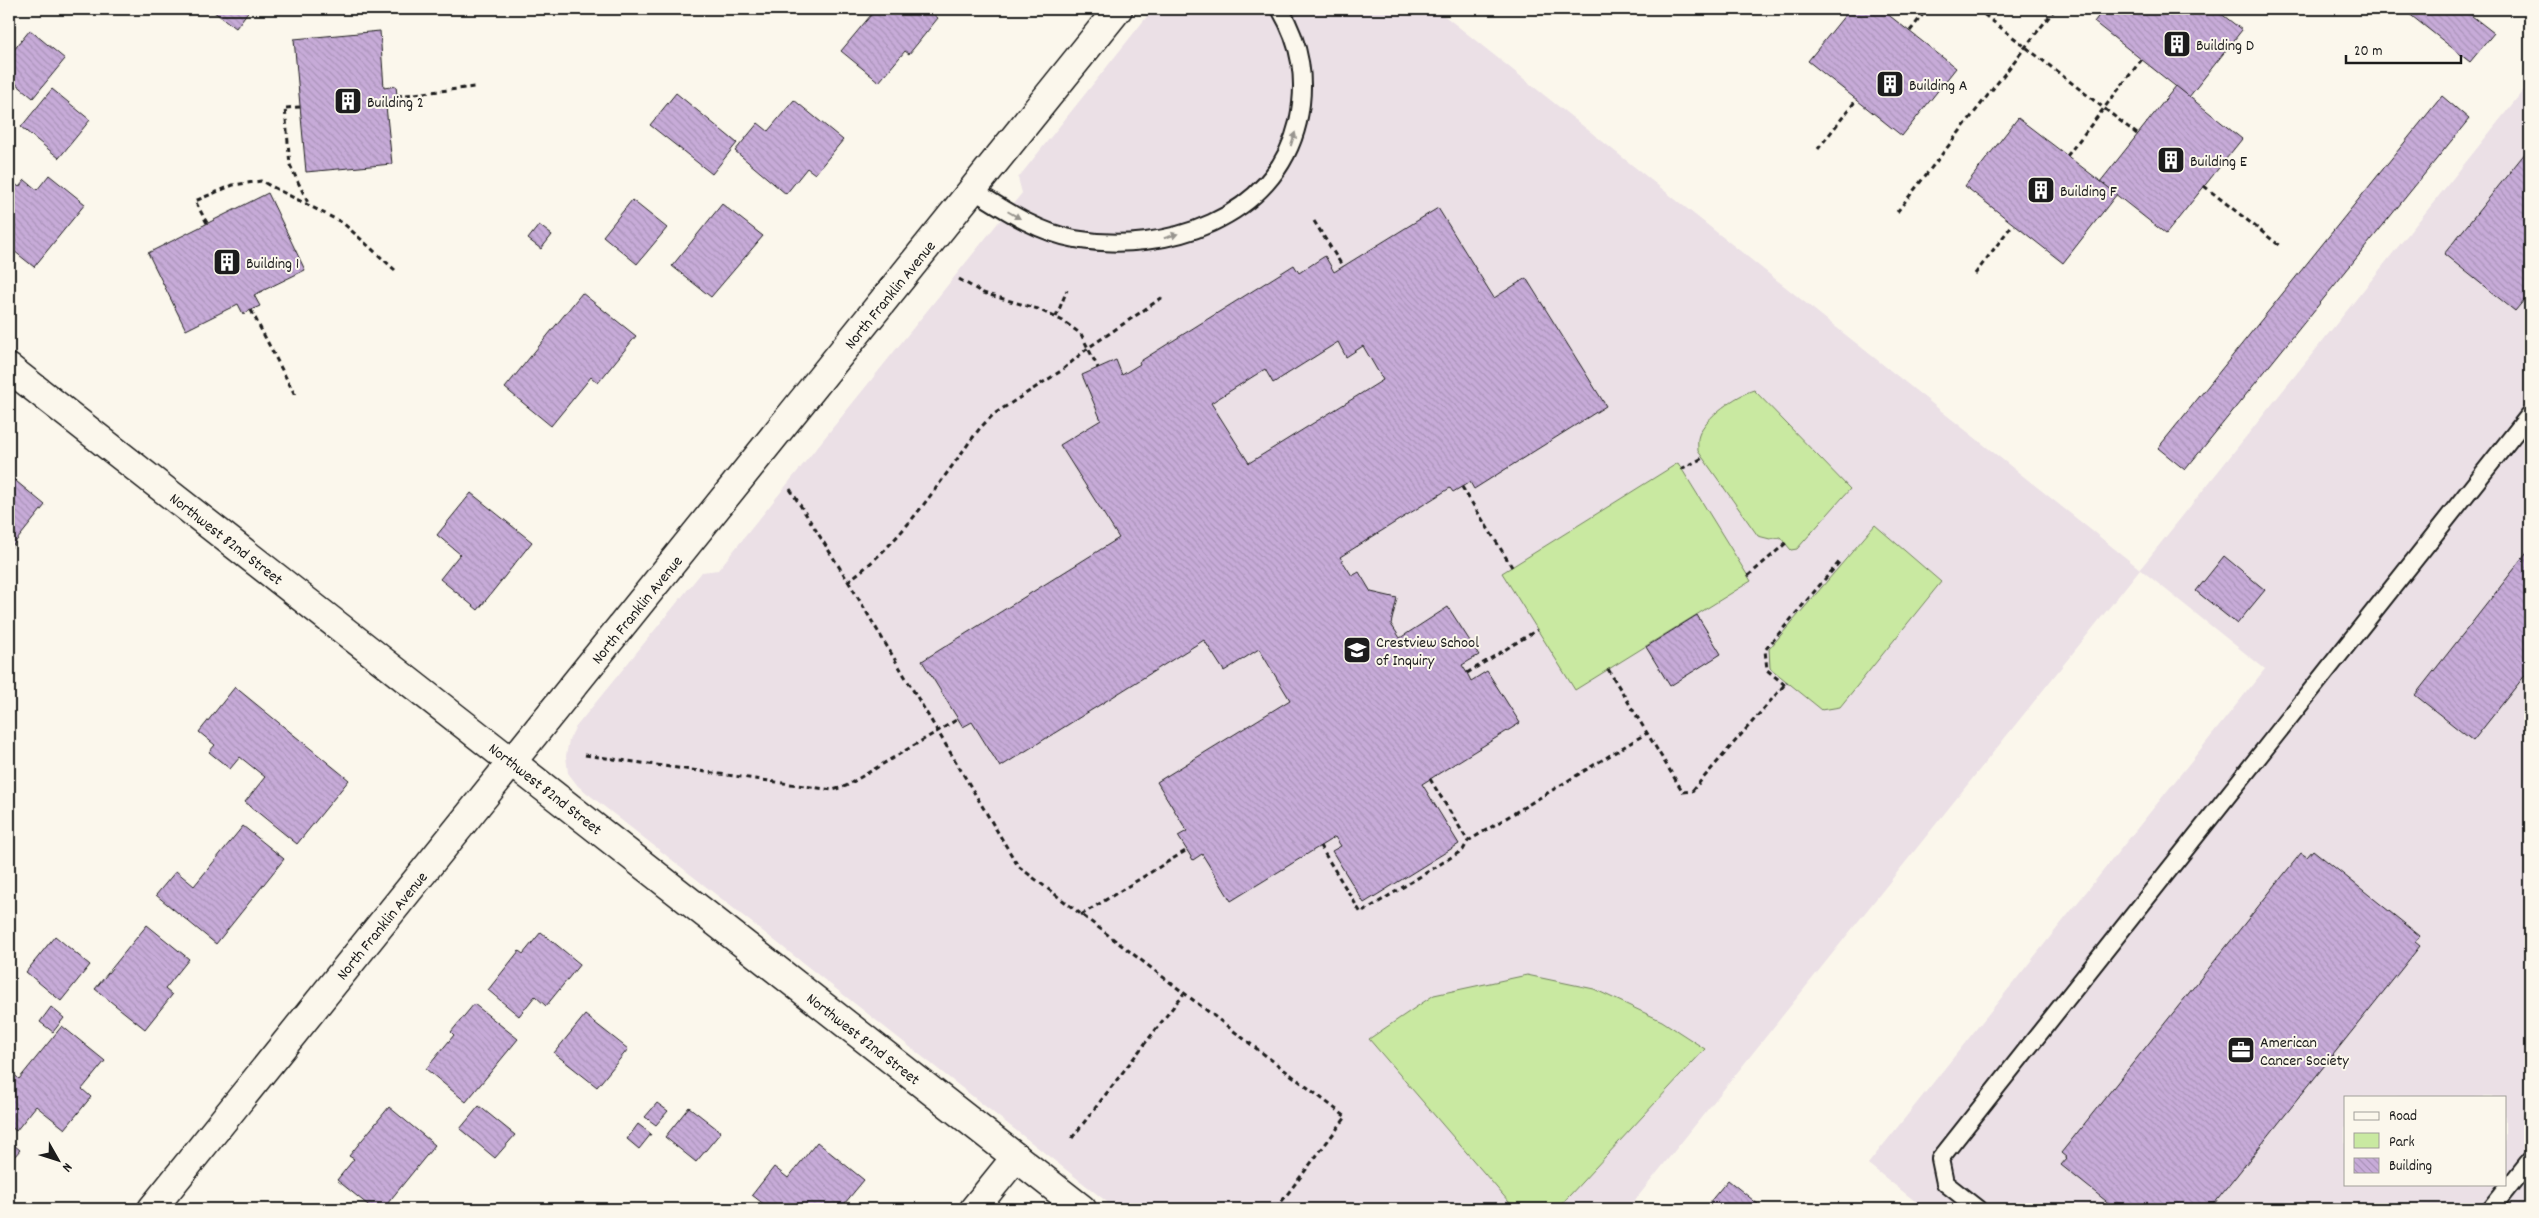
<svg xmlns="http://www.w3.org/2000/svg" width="2539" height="1218" font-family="Dekko,sans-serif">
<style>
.built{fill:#ebe0e6;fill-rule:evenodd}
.park{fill:#c9e9a1;stroke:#72825e}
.building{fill:url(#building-back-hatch);stroke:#1c1c1c;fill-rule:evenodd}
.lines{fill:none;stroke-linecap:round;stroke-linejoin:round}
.service-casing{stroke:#1c1c1c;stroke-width:20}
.minor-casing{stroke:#1c1c1c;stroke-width:31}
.path{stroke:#1c1c1c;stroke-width:3;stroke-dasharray:5 4;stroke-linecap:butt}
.service{stroke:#fbf7ec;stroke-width:16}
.minor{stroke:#fbf7ec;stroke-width:28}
.oneway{fill:#97948e}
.labels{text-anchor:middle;stroke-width:4;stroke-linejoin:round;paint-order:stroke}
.poi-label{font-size:16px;fill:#1c1c1c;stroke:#fbf7ec;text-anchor:start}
.street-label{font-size:16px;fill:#1c1c1c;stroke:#fbf7ec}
</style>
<defs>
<pattern id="building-back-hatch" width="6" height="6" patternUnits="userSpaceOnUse" patternTransform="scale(1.25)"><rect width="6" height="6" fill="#c7abd8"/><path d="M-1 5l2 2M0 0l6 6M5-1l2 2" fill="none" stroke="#aa93b9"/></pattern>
</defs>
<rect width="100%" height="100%" fill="#fbf7ec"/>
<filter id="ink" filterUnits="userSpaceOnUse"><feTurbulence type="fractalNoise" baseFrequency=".02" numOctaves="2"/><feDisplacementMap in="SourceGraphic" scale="10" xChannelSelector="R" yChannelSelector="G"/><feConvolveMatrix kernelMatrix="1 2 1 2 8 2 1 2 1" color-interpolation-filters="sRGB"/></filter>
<g filter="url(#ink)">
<!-- built -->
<path class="built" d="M1153,9H1436L2140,569L2530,82V1209H1925L1868,1164L2265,669L2140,569L1628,1209H1116L578,786L568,773L566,756L569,740L575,728L702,572L718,570L1022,193L1018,178ZM2345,1097H2505V1184H2345Z"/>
<!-- park -->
<g class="park">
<path d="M1754,390L1850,489L1797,549L1791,550L1780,537L1770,539L1758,536L1698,451C1698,446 1697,439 1699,435C1705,417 1737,395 1754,390Z"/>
<path d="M1678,463L1751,581L1575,690L1502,573Z"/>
<path d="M1875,525L1941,582L1840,707L1822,710L1770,668L1769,649Z"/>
<path d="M1527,975L1594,989L1662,1021L1705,1049L1557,1209H1515L1369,1039L1434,995Z"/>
</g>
<!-- building -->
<g class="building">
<path d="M210,9H250L236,28Z"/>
<path d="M876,9H927L938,18L909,54L905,51L879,82L841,51Z"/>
<path d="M1850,9H1881L1956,68L1902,136L1808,61Z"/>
<path d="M2104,9H2215L2242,30L2189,97L2094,22Z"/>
<path d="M2403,9H2463L2494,33L2470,62Z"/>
<path d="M30,30L65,59L33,98L9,78V56Z"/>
<path d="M380,31L384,88L396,86L398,105L386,106L392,164L306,172L294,39Z"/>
<path d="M2176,86L2242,139L2166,234L2100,182Z"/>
<path d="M52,89L90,120L59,158L21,127Z"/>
<path d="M676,93L737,143L712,174L650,125Z"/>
<path d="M2442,96L2469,119L2185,470L2158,448Z"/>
<path d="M794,100L843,140L815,174L807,168L786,194L735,151L758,123L768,131Z"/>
<path d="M2018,118L2117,194L2063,263L1965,186Z"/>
<path d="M2530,147V293L2515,311L2444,254Z"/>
<path d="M49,175L85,204L34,267L9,247V179L19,187L25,180L37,190Z"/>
<path d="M268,193L305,270L254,295L260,306L251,310L243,314L238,304L186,330L148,253Z"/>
<path d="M632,200L667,228L637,264L603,236Z"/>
<path d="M722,204L763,236L711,297L672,266Z"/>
<path d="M1438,208L1494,298L1526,278L1606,406L1474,489L1470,482L1453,492L1450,488L1340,557L1352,576L1359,572L1371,592L1397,598L1391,624L1400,638L1448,607L1479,655L1462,665L1467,673L1471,681L1487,671L1520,723L1422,784L1459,844L1364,903L1332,851L1341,846L1335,837L1231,901L1202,854L1193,860L1178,836L1187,831L1157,782L1290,700L1259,649L1224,671L1204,640L1000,767L972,722L963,727L922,661L1119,538L1060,445L1101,420L1082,375L1116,360L1122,375L1140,364L1139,362L1294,265L1299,273L1325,256L1334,272ZM1338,342L1346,357L1363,346L1383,380L1249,463L1211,403L1265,369L1273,383Z"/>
<path d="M539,225L552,235L541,249L528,239Z"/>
<path d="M582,293L636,336L598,383L591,377L551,426L505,388Z"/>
<path d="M11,477L45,505L9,550V480Z"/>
<path d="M471,493L532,542L478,610L440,579L460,554L437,535Z"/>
<path d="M2530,549V669L2473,741L2415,695Z"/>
<path d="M2224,556L2265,590L2237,624L2196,591Z"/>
<path d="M1697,615L1721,654L1670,686L1646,647Z"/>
<path d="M235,687L349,780L297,844L245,802L265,777L240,757L230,769L209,752L215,745L199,732Z"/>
<path d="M243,826L284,859L216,944L156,895L176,871L194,886Z"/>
<path d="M2313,850L2420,936L2415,942L2420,946L2210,1209H2116L2061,1165L2067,1158L2061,1153L2301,853L2307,857Z"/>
<path d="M147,925L189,959L165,989L172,995L145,1029L95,989Z"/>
<path d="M541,932L580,964L546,1006L535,996L519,1016L488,990L519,951L523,954Z"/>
<path d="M55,936L90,965L61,1001L26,972Z"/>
<path d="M474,1004L518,1039L466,1102L426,1069L454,1035L451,1032Z"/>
<path d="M51,1007L64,1018L53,1032L40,1022Z"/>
<path d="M585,1015L628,1049L597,1087L554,1053Z"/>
<path d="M62,1026L105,1061L82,1089L91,1097L65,1129L36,1106L16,1131L9,1125V1070L19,1079Z"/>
<path d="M657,1103L668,1111L656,1125L645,1117Z"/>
<path d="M479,1106L515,1135L495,1158L460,1129Z"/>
<path d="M389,1107L435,1145L383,1209H373L337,1180L354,1159L349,1156Z"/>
<path d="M689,1107L721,1132L696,1162L665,1137Z"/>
<path d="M638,1124L651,1134L639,1149L627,1139Z"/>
<path d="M9,1141L20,1150L9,1163Z"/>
<path d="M817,1142L864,1180L840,1209H770L752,1195L774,1167L788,1178Z"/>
<path d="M1728,1180L1764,1209H1704Z"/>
</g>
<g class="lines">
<defs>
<g id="service">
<path d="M973,190C1005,210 1037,232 1075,239C1165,255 1275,219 1298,122C1307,80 1301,45 1280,9"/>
<path d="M1978,1209L1945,1183L1940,1159L2530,414"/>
<path d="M2491,1209L2530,1160"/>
</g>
<g id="minor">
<path d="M9,368L1082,1209"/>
<path d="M152,1209L1118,9"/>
<path d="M974,1209L1016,1157"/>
</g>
</defs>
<!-- service casing -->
<use href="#service" class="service-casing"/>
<!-- minor casing -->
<use href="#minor" class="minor-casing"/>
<!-- path -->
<g class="path">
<path d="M1977,9L2137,134"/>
<path d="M1910,31L1927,9"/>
<path d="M397,96L474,87"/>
<path d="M300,107L285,108L290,165L309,205"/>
<path d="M1818,149L1857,99"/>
<path d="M2067,156L2142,59"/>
<path d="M2204,186L2280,246"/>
<path d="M1897,212L2055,9"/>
<path d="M1314,221L1343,267"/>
<path d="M207,223L195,201L233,185L261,181L343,223L395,270"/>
<path d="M1975,274L2013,224"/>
<path d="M959,279L983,293L1038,309L1063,321L1081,334L1098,368"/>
<path d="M251,310L295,395"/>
<path d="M1056,317L1067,290"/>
<path d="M1681,469L1703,458"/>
<path d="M1462,487L1512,567"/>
<path d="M790,489L848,581C903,542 939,482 980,428L994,414L1061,371L1088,348L1163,297"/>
<path d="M1748,576L1786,543"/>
<path d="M848,581L1018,866L1346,1117L1276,1209"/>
<path d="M1608,669L1683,792L1692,791L1787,682"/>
<path d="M1467,673L1537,630"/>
<path d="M1785,685L1767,670L1765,650L1841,560"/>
<path d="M585,755L833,790L846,786L958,719"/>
<path d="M1430,779L1468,841L1647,733"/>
<path d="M1320,846L1361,913L1463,850L1468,841"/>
<path d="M1081,915L1187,850"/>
<path d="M1072,1138L1184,993"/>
</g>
<!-- service -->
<use href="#service" class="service"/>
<!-- minor -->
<use href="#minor" class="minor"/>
</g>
<!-- one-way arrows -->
<defs><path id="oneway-solid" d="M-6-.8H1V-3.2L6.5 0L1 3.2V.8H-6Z" transform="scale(1.25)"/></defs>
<g class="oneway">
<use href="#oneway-solid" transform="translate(1293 139) rotate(-72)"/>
<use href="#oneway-solid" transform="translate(1014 215) rotate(30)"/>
<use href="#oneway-solid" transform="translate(1171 236) rotate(-17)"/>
</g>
</g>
<!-- icons -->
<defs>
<symbol id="building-square" viewBox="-11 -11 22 22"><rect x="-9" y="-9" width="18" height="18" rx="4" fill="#1c1c1c" stroke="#fbf7ec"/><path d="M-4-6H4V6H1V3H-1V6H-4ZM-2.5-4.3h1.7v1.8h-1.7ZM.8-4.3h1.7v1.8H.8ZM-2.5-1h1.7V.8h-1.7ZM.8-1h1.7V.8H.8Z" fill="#fff"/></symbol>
<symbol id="school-square" viewBox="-11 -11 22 22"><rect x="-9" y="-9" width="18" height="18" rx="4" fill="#1c1c1c" stroke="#fbf7ec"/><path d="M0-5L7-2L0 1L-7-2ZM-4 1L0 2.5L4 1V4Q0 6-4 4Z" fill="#fff"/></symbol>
<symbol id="office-square" viewBox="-11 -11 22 22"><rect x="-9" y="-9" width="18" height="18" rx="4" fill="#1c1c1c" stroke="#fbf7ec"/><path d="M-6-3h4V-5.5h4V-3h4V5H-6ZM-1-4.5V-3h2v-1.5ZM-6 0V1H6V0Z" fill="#fff"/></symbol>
</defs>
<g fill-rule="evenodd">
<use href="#building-square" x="2161" y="28" width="32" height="32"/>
<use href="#building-square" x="1874" y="68" width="32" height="32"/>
<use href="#building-square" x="332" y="85" width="32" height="32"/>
<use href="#building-square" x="2155" y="144" width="32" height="32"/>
<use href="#building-square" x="2025" y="174" width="32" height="32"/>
<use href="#building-square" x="211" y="246" width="32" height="32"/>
<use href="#school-square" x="1341" y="634" width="32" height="32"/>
<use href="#office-square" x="2225" y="1034" width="32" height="32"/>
</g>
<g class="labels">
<!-- poi labels -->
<g class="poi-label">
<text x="2196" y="50">Building D</text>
<text x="1909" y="90">Building A</text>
<text x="367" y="107">Building 2</text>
<text x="2190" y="166">Building E</text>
<text x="2060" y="196">Building F</text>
<text x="246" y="268">Building 1</text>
<text x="1376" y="647">Crestview School<tspan x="1376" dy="18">of Inquiry</tspan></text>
<text x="2260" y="1047">American<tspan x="2260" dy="18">Cancer Society</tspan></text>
</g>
<!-- street labels -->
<g class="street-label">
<text transform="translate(889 294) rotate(-51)" y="6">North Franklin Avenue</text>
<text transform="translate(227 538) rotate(38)" y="6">Northwest 82nd Street</text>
<text transform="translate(636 609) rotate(-51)" y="6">North Franklin Avenue</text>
<text transform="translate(546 788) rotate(38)" y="6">Northwest 82nd Street</text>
<text transform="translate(381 925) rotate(-51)" y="6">North Franklin Avenue</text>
<text transform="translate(864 1038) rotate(38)" y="6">Northwest 82nd Street</text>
</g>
</g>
<!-- margin -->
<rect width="2539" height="1218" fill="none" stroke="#fbf7ec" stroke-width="30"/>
<rect x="15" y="15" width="2509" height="1188" fill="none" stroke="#1c1c1c" stroke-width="2" filter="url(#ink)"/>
<!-- legend -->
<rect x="2344" y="1096" width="162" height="90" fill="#fbf7ec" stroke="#a29f99"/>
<rect x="2354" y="1112" width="25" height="8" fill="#fbf7ec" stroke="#a29f99"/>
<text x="2389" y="1120" font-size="15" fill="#1c1c1c">Road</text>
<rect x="2354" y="1133" width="25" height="15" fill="#c9e9a1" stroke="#a29f99"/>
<text x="2389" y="1146" font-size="15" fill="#1c1c1c">Park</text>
<rect x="2354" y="1158" width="25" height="15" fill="url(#building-back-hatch)" stroke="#a29f99"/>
<text x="2389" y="1170" font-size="15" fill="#1c1c1c">Building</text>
<!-- north arrow -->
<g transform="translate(58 1160) rotate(129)" stroke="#fbf7ec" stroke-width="4" paint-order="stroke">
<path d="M0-4L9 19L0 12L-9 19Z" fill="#1c1c1c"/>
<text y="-8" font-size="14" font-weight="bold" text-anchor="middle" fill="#1c1c1c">N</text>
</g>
<!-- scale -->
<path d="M2346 55v8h115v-8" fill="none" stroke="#1c1c1c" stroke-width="2.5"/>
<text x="2354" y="55" font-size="15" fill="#1c1c1c" stroke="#fbf7ec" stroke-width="4" paint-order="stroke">20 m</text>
</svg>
